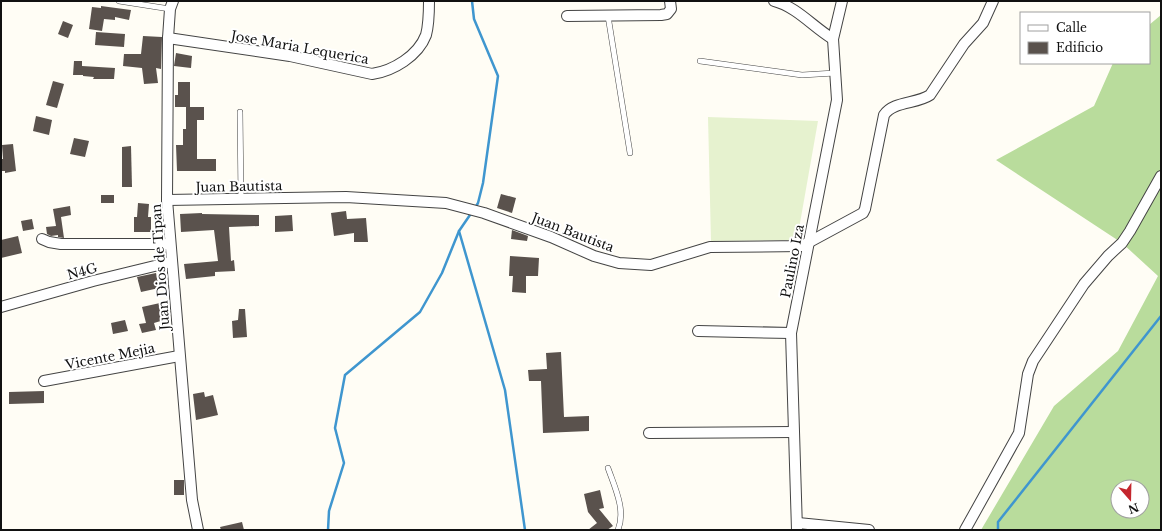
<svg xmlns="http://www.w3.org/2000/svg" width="1162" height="531" font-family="'Libre Baskerville',serif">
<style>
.forest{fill:#b9dc9c;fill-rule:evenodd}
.pitch{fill:#e6f2cf}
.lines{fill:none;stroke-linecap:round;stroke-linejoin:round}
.stream{stroke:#3f96cf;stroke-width:2.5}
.building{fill:#5a524d}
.lane-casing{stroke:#444;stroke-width:6}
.street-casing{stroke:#444;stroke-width:12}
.lane{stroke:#fff;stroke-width:5}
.street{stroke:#fff;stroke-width:10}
.labels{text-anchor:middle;stroke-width:4;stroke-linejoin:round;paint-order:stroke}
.street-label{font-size:13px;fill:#111;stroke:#fff}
</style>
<rect width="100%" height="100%" fill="#fffdf5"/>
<!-- forest -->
<path class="forest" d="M1161,15V530H981L1054,406L1118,351L1158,276L1122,243L996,160L1094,106L1113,63H1149V25ZM1118,487H1142V511H1118Z"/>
<!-- pitch -->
<path class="pitch" d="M708,117L818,121L797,240L711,241Z"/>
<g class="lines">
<!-- stream -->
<g class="stream">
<path d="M472,1L474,19L498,76L483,183L478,203L475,208"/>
<path d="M472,212L459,231L505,390L525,530"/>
<path d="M328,530L329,511L344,463L335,428L345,375L420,312L442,273L459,231"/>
<path d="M998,530V522L1161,316"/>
</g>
</g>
<!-- building -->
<g class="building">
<path d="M101,6L131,10L129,20L115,17V20L104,19L102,31L89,29L92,7L101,8Z"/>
<path d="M63,21L73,25L68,38L58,34Z"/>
<path d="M96,32L125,34L124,47L95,45Z"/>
<path d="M143,36L162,37L161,69L156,68L158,83L144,84L142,68L123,66L124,54H141Z"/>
<path d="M176,53L192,56L191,68L174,66Z"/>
<path d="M74,61H82V66L115,68L114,79H93L94,77L83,76V75H73Z"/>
<path d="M53,81L64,84L57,108L46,105Z"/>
<path d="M178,82H190V107H204V120H197V159H216V171H177L176,145H183V129H186V107H175V95H178Z"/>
<path d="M36,116L52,120L49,135L33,131Z"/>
<path d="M74,138L89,141L85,157L70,154Z"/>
<path d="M13,144L16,171L5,173V171H1V159H3L2,145Z"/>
<path d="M131,146L132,187H122V147Z"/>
<path d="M501,194L516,198L512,213L497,208Z"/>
<rect x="101" y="195" width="13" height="8"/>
<path d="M138,203L149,204L148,217H151V232H134V217H137Z"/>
<path d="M70,206L71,215L61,217L64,238L58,237V235L51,236L47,234L46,227L56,226L53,209Z"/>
<path d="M346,211L347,219L366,218L368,242H354V233L334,236L331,213Z"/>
<path d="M202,213V214L259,215V226L229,227L231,261L234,260L235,271L215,272V276L186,279L184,264L218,261L214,230L181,232L180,214Z"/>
<path d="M292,215L293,231L275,232V216Z"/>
<path d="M32,219L34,229L23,231L21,221Z"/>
<path d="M512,230L528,236L527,241L511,239Z"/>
<path d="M18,236L22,253L1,258V240Z"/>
<path d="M510,256L539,258L538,276H526V293L512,292L513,276H509Z"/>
<path d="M156,273L159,288L141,292L137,277Z"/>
<path d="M160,303L164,320L154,323L156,330L142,333L139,324L146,323L142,307Z"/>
<path d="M239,309H245L247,337L233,338L232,321L238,320Z"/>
<path d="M125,320L128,331L113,334L111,323Z"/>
<path d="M561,352L564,417L589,416V431L543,433L541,381H529L528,370L547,369L546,353Z"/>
<path d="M44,391V403L9,404V392Z"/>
<path d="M204,392L205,397L213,395L218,415L196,420L193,394Z"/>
<rect x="174" y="480" width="10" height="15"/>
<path d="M600,490L604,508L599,509L613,526L607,530H588L597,523L588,512L584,494Z"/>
<path d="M242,522L244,530H221L220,527Z"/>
</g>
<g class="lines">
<defs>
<g id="lane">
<path d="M119,1L170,9"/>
<path d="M608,16L630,153"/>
<path d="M700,61L802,75L835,73"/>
<path d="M240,112L241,199"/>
<path d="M608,468C615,488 626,510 618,530"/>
</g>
<g id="street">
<path d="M173,1L170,9L168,38L167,200L192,500L198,530"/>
<path d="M774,1C797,7 813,27 833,39"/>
<path d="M567,16L661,15L667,14L671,9L670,1"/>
<path d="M168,38L290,56L372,74C393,71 418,56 426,35C429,24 429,12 429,1"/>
<path d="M167,200L346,197L446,203L484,213L551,237L594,256L619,263L651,265L710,247L802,246L863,213L865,209L884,115C893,101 917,104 930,95L964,44L983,23L993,1"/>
<path d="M42,239L49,242L61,244H170"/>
<path d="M1,307L93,281L171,262"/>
<path d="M698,331L791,333"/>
<path d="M44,381L179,356"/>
<path d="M649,433L793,432"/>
<path d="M798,523L869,530"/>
<path d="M797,530L791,333L837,100L833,39L842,1"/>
<path d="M965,530L1019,433L1028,374L1033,361L1084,284L1108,256L1122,243L1130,231L1161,176"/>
</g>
</defs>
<!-- lane casing -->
<use href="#lane" class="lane-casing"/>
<!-- street casing -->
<use href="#street" class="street-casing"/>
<!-- lane -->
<use href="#lane" class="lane"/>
<!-- street -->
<use href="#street" class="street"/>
</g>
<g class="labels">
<!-- street labels -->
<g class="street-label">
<text transform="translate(300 47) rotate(10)" y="5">Jose Maria Lequerica</text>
<text transform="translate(239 186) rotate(-1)" y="5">Juan Bautista</text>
<text transform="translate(573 232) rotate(21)" y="5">Juan Bautista</text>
<text transform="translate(792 261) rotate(-79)" y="5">Paulino Iza</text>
<text transform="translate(160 267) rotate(-94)" y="5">Juan Dios de Tipan</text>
<text transform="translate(82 271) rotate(-15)" y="5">N4G</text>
<text transform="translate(110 356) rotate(-11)" y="5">Vicente Mejia</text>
</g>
</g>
<!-- border -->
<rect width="1162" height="531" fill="none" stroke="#111111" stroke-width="4"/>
<!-- legend -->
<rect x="1020" y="12" width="130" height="52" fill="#ffffff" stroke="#a0a0a0"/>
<rect x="1028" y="25" width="20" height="6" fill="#ffffff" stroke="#a0a0a0"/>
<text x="1056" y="32" font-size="12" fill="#111111">Calle</text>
<rect x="1028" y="42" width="20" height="12" fill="#5a524d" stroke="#a0a0a0"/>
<text x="1056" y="52" font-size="12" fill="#111111">Edificio</text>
<!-- north arrow -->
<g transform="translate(1130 499) rotate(160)"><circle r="19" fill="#ffffff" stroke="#a0a0a0"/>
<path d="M0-3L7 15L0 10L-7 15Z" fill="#c4262e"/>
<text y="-6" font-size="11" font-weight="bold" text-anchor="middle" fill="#111111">N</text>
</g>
</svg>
